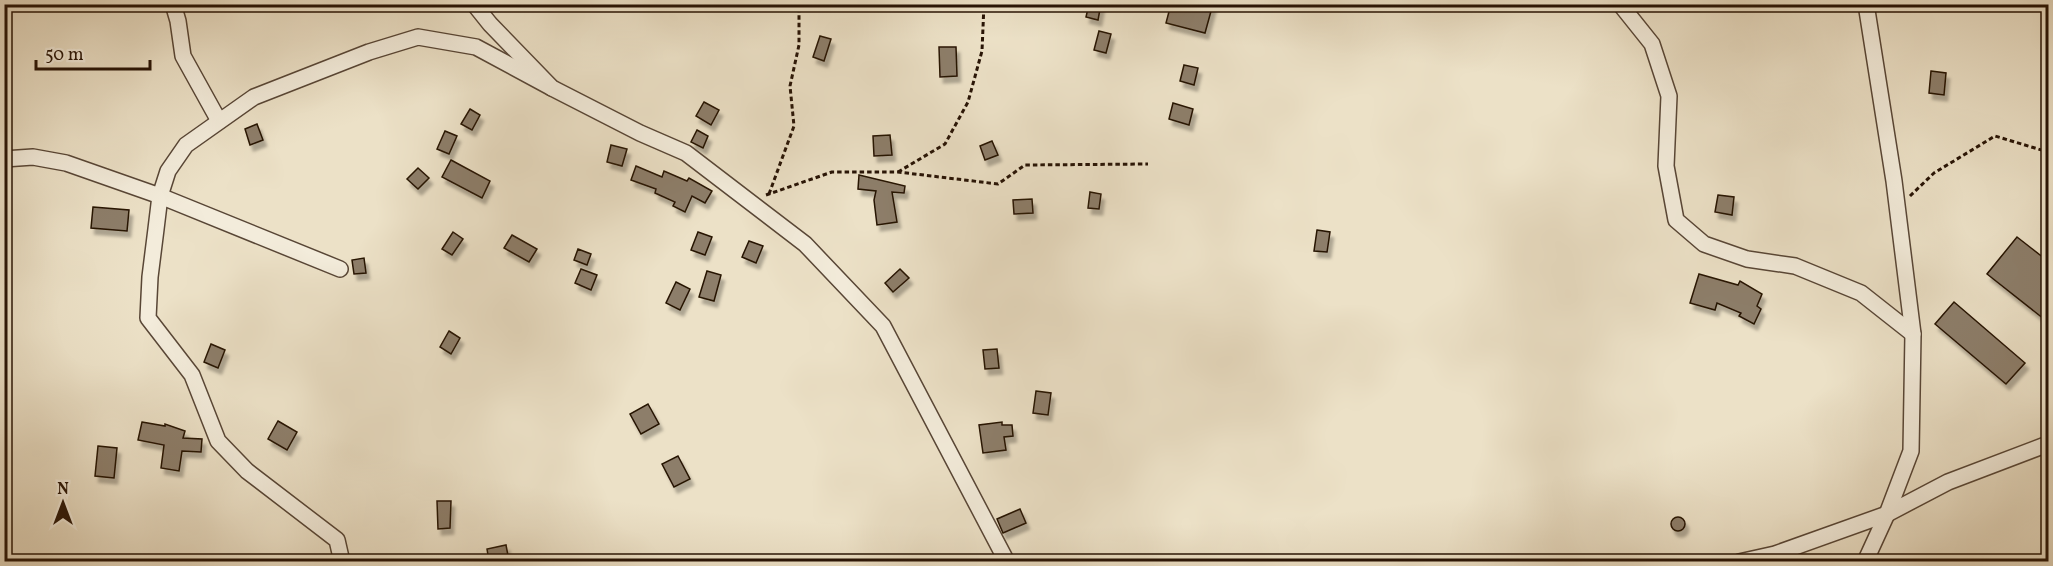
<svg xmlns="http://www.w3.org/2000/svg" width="2053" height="566" font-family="Vollkorn,serif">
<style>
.building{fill:#8d7e6a;stroke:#271305;stroke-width:1.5;filter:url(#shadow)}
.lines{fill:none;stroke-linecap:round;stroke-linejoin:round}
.minor-casing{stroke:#584636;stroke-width:18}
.path{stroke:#271305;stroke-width:3;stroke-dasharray:4.5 3;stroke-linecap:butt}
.minor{stroke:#f3ecdb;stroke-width:15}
</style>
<defs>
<filter id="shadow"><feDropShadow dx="3.5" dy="6" stdDeviation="1.5" flood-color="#0004"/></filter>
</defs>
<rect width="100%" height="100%" fill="#ece1c7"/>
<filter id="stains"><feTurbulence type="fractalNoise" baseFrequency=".00333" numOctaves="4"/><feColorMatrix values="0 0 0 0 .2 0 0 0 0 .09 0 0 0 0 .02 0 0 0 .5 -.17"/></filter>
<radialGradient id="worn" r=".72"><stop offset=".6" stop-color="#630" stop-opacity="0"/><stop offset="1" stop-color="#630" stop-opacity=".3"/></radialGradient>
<!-- building -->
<g class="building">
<path d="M1089,4H1101L1098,20L1086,17Z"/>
<path d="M1171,4H1213L1205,33L1166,23Z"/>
<path d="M1099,31L1111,34L1106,53L1094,50Z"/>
<path d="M820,36L831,39L824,61L813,57Z"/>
<path d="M939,47H956L957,76L940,77Z"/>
<path d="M1184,65L1198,68L1194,85L1180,81Z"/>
<path d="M1931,71L1946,73L1944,95L1929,93Z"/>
<path d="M704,102L719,110L711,125L696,116Z"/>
<path d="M1173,103L1193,109L1189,125L1169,119Z"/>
<path d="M470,109L480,115L472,130L461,124Z"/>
<path d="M257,124L263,140L250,145L245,129Z"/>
<path d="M697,130L708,136L703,148L691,142Z"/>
<path d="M445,131L457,136L449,154L437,149Z"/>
<path d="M890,135L892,155L874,156L873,136Z"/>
<path d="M992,141L998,155L985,160L980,146Z"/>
<path d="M611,145L627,149L622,166L607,162Z"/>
<path d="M451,160L490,181L482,198L442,177Z"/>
<path d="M636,166L662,177L664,171L687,181L689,178L712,191L705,203L692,196L685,212L673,206L675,202L655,193L656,189L631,180Z"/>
<path d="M418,168L429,178L418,189L407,179Z"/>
<path d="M859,175L905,186L904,193L892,192L897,222L877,225L874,200L876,191L858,189Z"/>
<path d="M1090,192L1101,194L1099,209L1088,208Z"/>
<path d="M1718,195L1734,197L1732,215L1715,212Z"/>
<path d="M1032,199L1033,213L1014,214L1013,200Z"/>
<path d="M93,207L129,210L127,231L91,228Z"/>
<path d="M1317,230L1330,232L1327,252L1314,251Z"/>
<path d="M453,232L463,239L452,255L442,249Z"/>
<path d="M698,232L712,237L705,255L691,250Z"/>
<path d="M512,235L537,249L529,262L504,248Z"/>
<path d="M2017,237L2049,262V323L1987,274Z"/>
<path d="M749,241L763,246L756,263L742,257Z"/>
<path d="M578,249L591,254L587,265L574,260Z"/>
<path d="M364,258L366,273L354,274L352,260Z"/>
<path d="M581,269L597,275L591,290L575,283Z"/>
<path d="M900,269L909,278L893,292L885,283Z"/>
<path d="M707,271L721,275L714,301L699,297Z"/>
<path d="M1699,274L1738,285L1740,281L1762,294L1757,306L1761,309L1754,324L1739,316L1741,313L1717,303L1715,310L1690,303Z"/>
<path d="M676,282L690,289L680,310L666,303Z"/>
<path d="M1954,302L2025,363L2006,384L1935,324Z"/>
<path d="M449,331L460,338L451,354L440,347Z"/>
<path d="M211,344L225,350L218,368L204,362Z"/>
<path d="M997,349L999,368L985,369L983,350Z"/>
<path d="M1036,391L1051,393L1048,415L1033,413Z"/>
<path d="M648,404L659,424L641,434L630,414Z"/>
<path d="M278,421L297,432L287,450L268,439Z"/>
<path d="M142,422L165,426V424L185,431L183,438L202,439L201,452L182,451L179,471L161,468L164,445L138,440Z"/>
<path d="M1002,422V425H1012L1013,436L1004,437L1006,450L983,453L979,425Z"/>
<path d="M98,446L117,448L114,478L95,476Z"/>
<path d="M678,456L690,479L674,487L662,464Z"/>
<path d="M437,501H451L450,528L438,529Z"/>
<path d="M1020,509L1026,523L1003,533L997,519Z"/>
<circle cx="1678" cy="524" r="7"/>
<path d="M506,545L509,561H489L487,549Z"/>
</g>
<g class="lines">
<defs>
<g id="minor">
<path d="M173,4L178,21L183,56L219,121"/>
<path d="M474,4L490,24L552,88L640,133L686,153L805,244L883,326L1007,562"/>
<path d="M1620,4L1652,44L1669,96L1666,166L1676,220L1704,244L1747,259L1795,266L1861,293L1913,334"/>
<path d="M4,159L33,157L66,163L160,196L340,269"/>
<path d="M342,562L337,540L247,471L218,441L192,375L148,318L150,277L156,229L160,196L168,171L186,145L254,97L369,52L418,37L476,47L552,88"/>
<path d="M1739,562L1775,554L1887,514L1948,482L2048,444"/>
<path d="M1865,562L1887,514L1911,451L1913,334L1894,181L1866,4"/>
</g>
</defs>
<!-- minor casing -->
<use href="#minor" class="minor-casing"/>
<!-- path -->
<g class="path">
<path d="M898,172L945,144L968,102L982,51L984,4"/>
<path d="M769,194L794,126L790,86L799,45V4"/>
<path d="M766,195L832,172H898L998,184L1025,165L1148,164"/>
<path d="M1910,196L1934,173L1995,136L2048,152"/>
</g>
<!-- minor -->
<use href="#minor" class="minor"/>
</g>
<!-- margin -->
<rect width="2053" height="566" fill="none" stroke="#ece1c7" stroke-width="24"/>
<rect x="6" y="6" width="2041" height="554" fill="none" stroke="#271305" stroke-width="3"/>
<rect x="12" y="12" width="2029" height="542" fill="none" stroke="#271305" stroke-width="1.5"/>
<!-- north arrow -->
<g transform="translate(63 503)" stroke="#f3ecdb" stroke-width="4.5" paint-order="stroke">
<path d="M0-4.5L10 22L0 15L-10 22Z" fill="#271305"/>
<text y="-9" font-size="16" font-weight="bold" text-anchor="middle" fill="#271305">N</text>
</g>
<!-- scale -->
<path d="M36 60v9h114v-9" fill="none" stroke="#271305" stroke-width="3"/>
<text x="45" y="60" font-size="18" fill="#271305" stroke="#f3ecdb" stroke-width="4.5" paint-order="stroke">50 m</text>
<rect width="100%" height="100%" filter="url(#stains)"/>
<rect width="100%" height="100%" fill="url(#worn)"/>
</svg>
